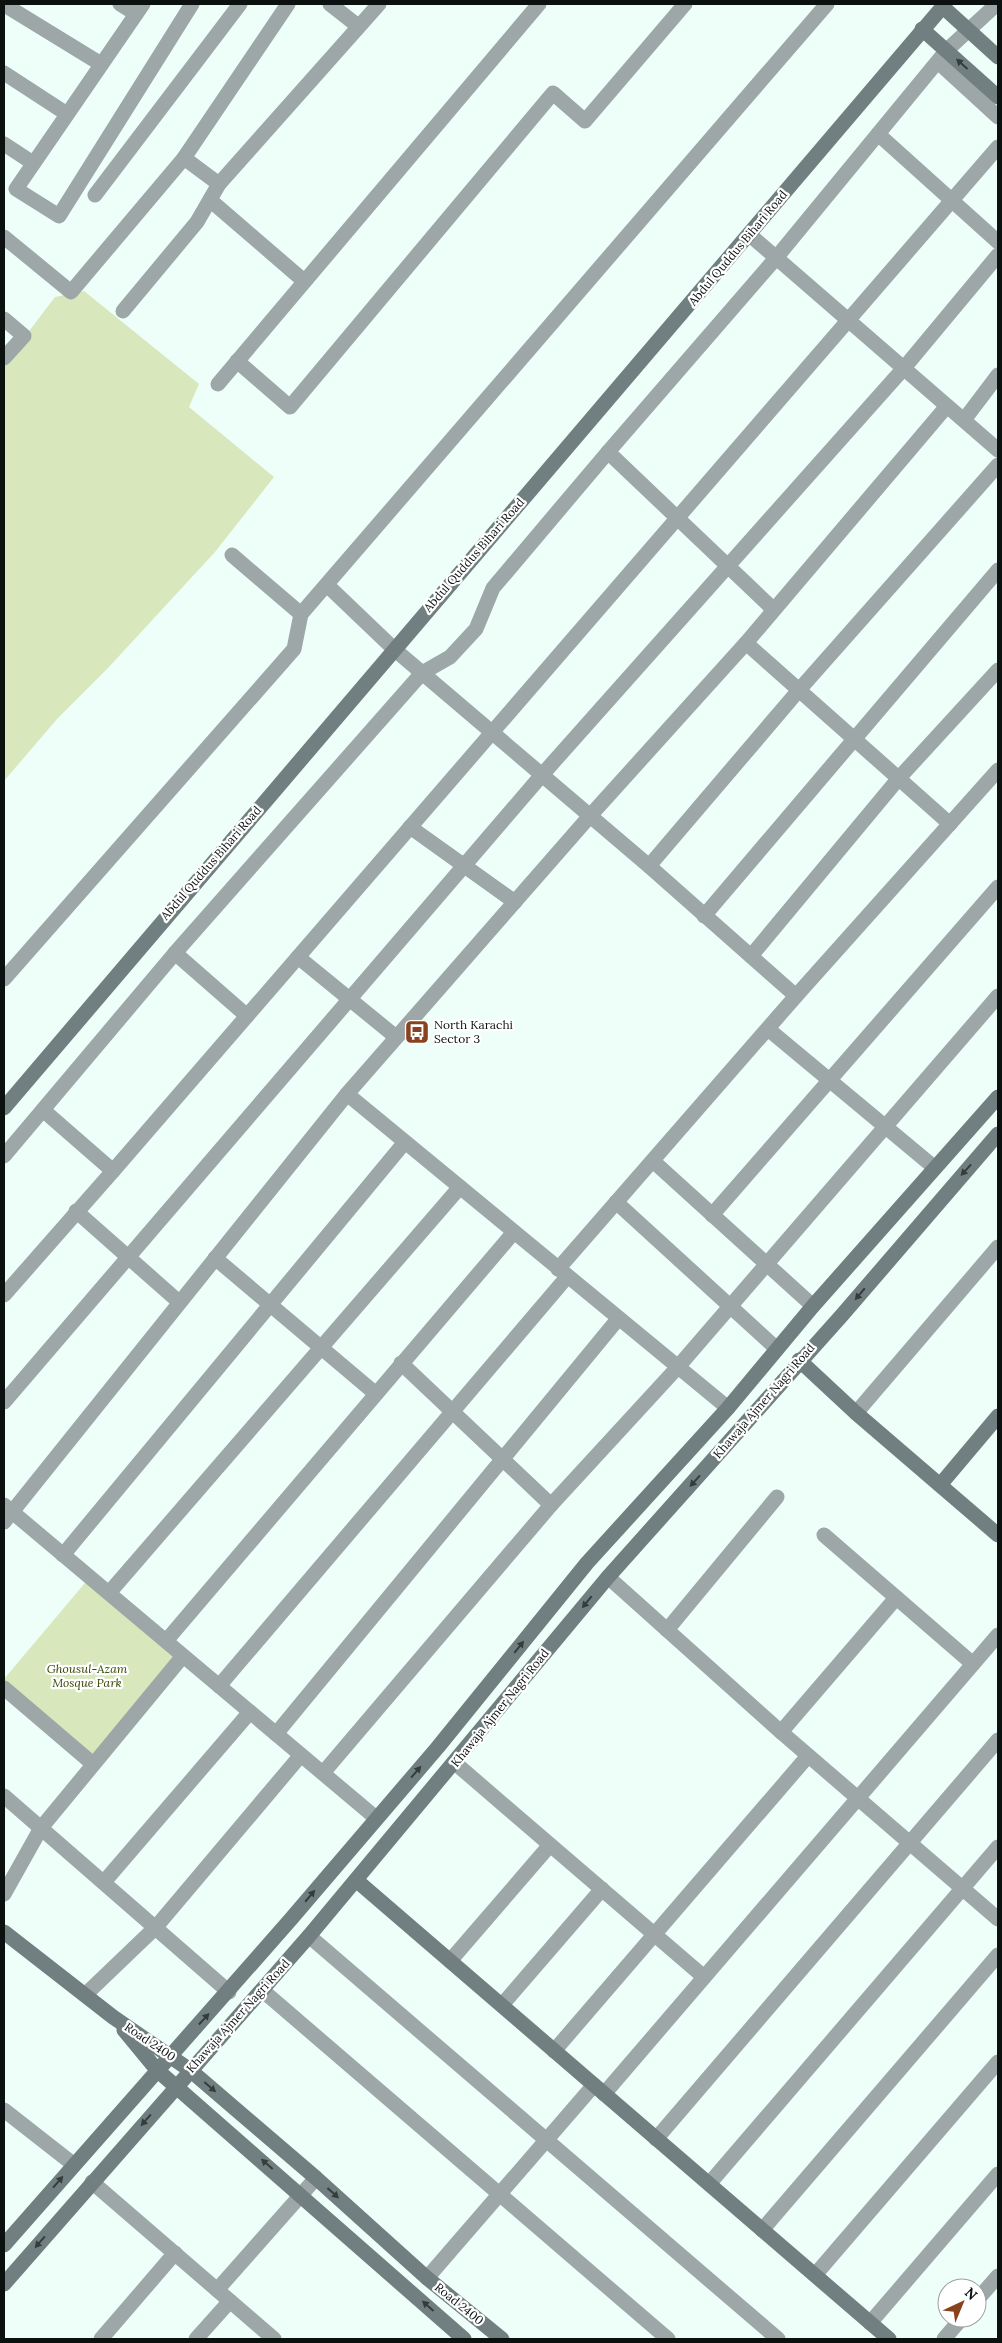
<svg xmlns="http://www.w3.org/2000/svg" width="1002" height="2343" font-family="Lora,serif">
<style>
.green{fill:#d8e7bc}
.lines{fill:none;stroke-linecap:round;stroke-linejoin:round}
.street{stroke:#9ea7a8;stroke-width:15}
.secondary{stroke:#727f80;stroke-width:15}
.oneway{fill:#343d3c}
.labels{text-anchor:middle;stroke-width:4.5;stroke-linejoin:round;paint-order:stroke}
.street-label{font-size:12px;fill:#0a110f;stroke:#fff}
.poi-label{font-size:12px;fill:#0a110f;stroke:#fff;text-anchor:start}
.park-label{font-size:12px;font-style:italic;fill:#354500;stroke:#fff}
</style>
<rect width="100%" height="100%" fill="#eefffa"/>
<!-- green -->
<g class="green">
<path d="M84,291L199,384L189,407L274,477L215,552L108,668L57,719L4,781V364L55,297Z"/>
<path d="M90,1577L183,1656L93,1764L4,1688V1679Z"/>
</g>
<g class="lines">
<!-- street -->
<g class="street">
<path d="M120,4L136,14"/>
<path d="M143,4L16,189L59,216L192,4"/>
<path d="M330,4L358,26"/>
<path d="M8,7L101,64"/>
<path d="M938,62L998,117"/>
<path d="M4,73L67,114"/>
<path d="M878,134L998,242"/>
<path d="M4,144L33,163"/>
<path d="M184,158L219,184"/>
<path d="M95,195L240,4"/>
<path d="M210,200L304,281"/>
<path d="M750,235L998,450"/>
<path d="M4,237L71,292L184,158L288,4"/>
<path d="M123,311L197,222L219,184L379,4"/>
<path d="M4,319L24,336L4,358"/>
<path d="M237,361L290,407L553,93L585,121L685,4"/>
<path d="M218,384L539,4"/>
<path d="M964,420L998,375"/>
<path d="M608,452L773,609"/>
<path d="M232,555L301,614L827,4"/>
<path d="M327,585L394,649L649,866L796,996L558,1269"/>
<path d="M746,643L950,824"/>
<path d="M410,827L515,902"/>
<path d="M649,866L799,690L998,465"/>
<path d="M704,916L998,570"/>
<path d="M175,953L247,1016"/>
<path d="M751,956L899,778L998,670"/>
<path d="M298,957L396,1037"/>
<path d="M4,979L294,649L301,614"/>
<path d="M796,996L998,770"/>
<path d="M768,1029L935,1168"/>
<path d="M347,1094L728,1408"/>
<path d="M43,1110L113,1171"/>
<path d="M4,1156L175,953L422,673L450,657L476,629L493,588L608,452L776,258L947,50L997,4"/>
<path d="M653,1161L813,1306"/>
<path d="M616,1202L777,1349"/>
<path d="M76,1211L179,1302"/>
<path d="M712,1215L998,887"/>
<path d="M215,1258L376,1394"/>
<path d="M4,1295L113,1171L998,147"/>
<path d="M401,1363L551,1505"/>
<path d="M4,1402L541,776L904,368L998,255"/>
<path d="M856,1413L998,1247"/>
<path d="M4,1505L376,1818"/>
<path d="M4,1522L347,1094L589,817L746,643L947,406"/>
<path d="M824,1535L973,1664"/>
<path d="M63,1555L405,1142"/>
<path d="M608,1577L781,1732L998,1919"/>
<path d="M109,1593L460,1187"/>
<path d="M667,1630L777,1497"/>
<path d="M166,1641L514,1232"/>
<path d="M219,1686L567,1277"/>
<path d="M4,1688L93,1764"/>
<path d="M781,1732L896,1598"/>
<path d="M276,1734L618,1319"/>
<path d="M455,1763L704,1977"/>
<path d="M323,1773L551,1505L677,1368L998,996"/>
<path d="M4,1796L229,1992"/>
<path d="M104,1882L250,1712"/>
<path d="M4,1894L41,1828L183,1656"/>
<path d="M309,1936L778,2339"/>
<path d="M450,1961L550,1845"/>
<path d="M262,1990L668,2339"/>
<path d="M85,1995L156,1927L301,1755"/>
<path d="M502,2005L602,1889"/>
<path d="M554,2051L808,1756"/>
<path d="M604,2094L998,1635"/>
<path d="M4,2110L73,2164"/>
<path d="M656,2139L998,1740"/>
<path d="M92,2182L274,2339"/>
<path d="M709,2184L998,1847"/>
<path d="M762,2230L998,1955"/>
<path d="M815,2275L998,2062"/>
<path d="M427,2278L594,2085"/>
<path d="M217,2290L316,2178"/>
<path d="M977,2300L998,2276"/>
<path d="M870,2323L998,2174"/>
<path d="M101,2339L175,2253"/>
<path d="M196,2339L230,2301"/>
<path d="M944,2339L962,2318"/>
</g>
<!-- secondary -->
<g class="secondary">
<path d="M943,7L998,57"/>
<path d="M922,29L998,97"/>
<path d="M4,1108L945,4"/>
<path d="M799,1360L856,1413L998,1535"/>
<path d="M940,1485L998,1416"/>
<path d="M356,1880L889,2339"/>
<path d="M4,1932L113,2017L190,2070L316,2178L427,2278L502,2339"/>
<path d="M124,2030L157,2070L464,2339"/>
<path d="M4,2245L291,1919L438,1747L587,1563L728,1408L813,1306L998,1097"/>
<path d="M4,2284L309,1936L608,1577L843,1314L998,1134"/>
</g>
</g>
<!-- one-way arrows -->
<defs><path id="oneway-solid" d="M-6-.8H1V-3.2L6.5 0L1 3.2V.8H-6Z" transform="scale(1.25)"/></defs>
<g class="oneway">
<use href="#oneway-solid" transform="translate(962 64) rotate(-138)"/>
<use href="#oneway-solid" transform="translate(966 1170) rotate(132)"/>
<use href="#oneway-solid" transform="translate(860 1294) rotate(130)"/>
<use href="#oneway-solid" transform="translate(695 1481) rotate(132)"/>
<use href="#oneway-solid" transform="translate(587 1602) rotate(129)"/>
<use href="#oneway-solid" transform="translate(519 1647) rotate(-51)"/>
<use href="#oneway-solid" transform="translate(416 1772) rotate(-49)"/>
<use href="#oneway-solid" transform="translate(310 1896) rotate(-50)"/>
<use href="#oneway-solid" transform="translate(204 2019) rotate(-47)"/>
<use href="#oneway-solid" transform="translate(210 2087) rotate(41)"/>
<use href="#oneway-solid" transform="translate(146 2120) rotate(131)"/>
<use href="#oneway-solid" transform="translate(267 2164) rotate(-139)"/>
<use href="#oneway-solid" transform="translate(58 2182) rotate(-49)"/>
<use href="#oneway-solid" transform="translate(333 2193) rotate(42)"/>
<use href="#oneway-solid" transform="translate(40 2242) rotate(131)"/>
<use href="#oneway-solid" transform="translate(428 2306) rotate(-138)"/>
</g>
<!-- icons -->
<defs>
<symbol id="bus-square" viewBox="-11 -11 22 22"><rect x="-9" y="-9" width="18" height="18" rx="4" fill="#89421e" stroke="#fff"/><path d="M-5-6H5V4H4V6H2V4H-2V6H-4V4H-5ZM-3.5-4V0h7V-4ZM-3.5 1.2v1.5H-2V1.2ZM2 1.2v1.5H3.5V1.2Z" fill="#fff"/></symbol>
</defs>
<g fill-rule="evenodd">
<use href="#bus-square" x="403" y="1018" width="28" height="28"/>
</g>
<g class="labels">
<!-- street labels -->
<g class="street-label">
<text transform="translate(738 248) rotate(-50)" y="4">Abdul Quddus Bihari Road</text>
<text transform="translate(474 555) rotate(-49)" y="4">Abdul Quddus Bihari Road</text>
<text transform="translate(211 863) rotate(-49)" y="4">Abdul Quddus Bihari Road</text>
<text transform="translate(764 1401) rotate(-49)" y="4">Khawaja Ajmer Nagri Road</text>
<text transform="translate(500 1708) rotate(-51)" y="4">Khawaja Ajmer Nagri Road</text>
<text transform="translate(238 2016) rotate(-48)" y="4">Khawaja Ajmer Nagri Road</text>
<text transform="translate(150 2042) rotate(34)" y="4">Road 2400</text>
<text transform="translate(459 2304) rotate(39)" y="4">Road 2400</text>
</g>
<!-- poi labels -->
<g class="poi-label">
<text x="434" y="1029">North Karachi<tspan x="434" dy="14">Sector 3</tspan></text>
</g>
<!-- park labels -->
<g class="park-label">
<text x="87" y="1673">Ghousul-Azam<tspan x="87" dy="14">Mosque Park</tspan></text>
</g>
</g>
<!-- border -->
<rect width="1002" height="2343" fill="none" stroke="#0a110f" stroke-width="10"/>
<!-- north arrow -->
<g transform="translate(962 2303) rotate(44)"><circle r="24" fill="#ffffff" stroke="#9da09f"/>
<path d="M0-4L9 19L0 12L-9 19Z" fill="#89421e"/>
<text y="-8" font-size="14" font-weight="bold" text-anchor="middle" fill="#0a110f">N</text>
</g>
</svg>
